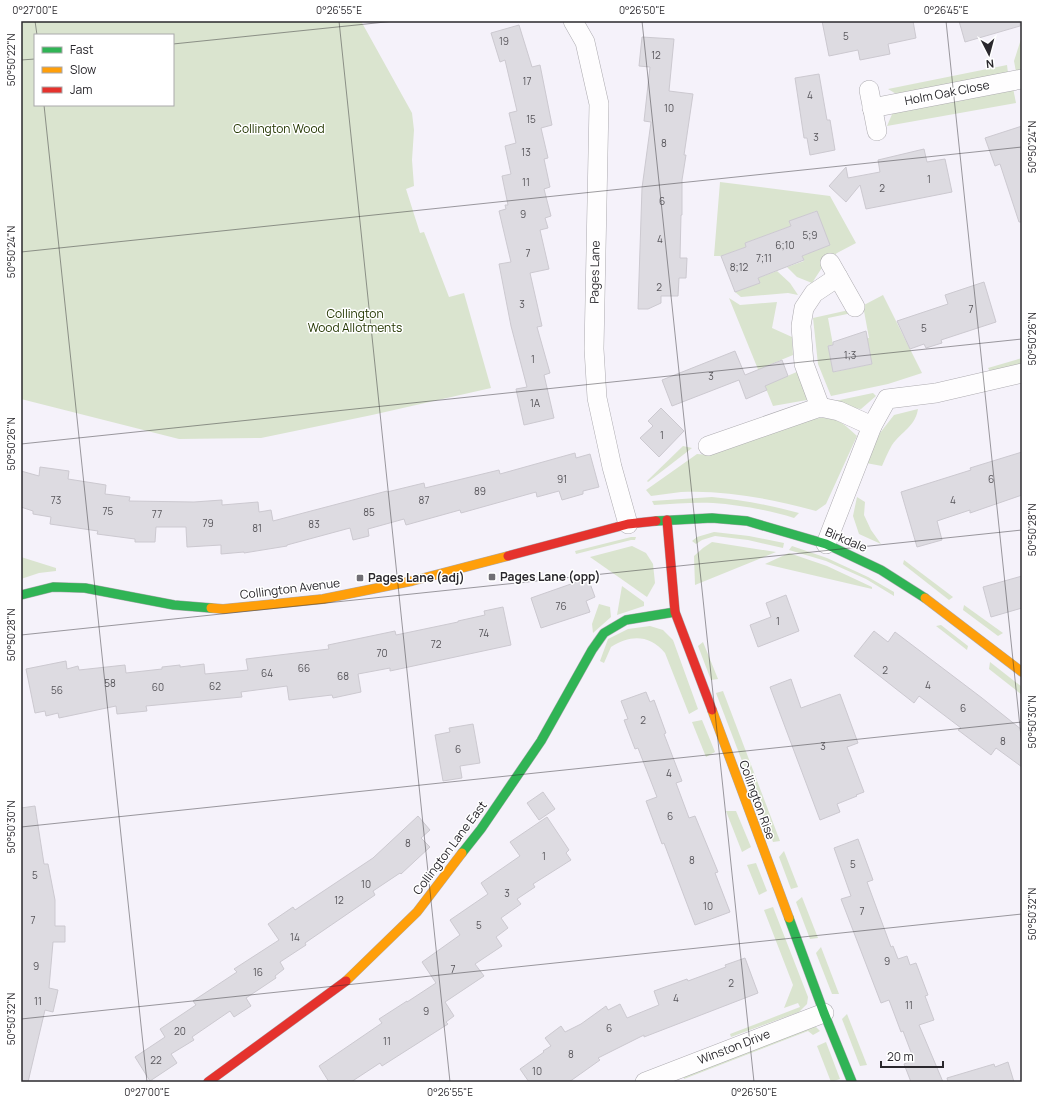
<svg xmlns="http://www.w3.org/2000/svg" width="1043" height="1103" font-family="Manrope,sans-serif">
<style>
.green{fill:#dae4cf;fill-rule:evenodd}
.building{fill:#dddbe1;stroke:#ccc9d0}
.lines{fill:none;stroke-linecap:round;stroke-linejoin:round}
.street-casing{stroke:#adabb0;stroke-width:20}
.fast-casing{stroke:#adabb0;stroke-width:10}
.slow-casing{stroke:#adabb0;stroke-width:10}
.jam-casing{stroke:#adabb0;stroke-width:10}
.street{stroke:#fefdfe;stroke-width:19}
.fast{stroke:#30b455;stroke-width:9}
.slow{stroke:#ff9f0a;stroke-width:9}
.jam{stroke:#e5322d;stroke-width:9}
.ticks{fill:none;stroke:#2a282d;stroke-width:1;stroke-opacity:0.45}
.poi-dot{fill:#716f75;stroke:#fff;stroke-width:1.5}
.labels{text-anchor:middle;stroke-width:3;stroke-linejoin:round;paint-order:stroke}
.number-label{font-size:10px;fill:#57555a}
.street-label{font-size:12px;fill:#2a282d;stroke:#fff}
.park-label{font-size:12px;fill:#233600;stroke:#fff}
.poi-label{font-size:12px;font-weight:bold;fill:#2a282d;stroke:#fff;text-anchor:start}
.neatline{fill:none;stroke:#2a282d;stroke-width:1.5}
.ticks-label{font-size:10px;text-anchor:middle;fill:#2a282d}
</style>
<rect width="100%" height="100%" fill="#f5f2fa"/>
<!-- green -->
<g class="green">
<path d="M21,21H361L412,113L414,130L412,160L414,186L406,189L420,233L424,232L449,297L464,293L491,388L372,415L261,438L179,439L21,399ZM35,35H173V105H35Z"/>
<path d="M1022,36V70L1016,72L1014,61Z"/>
<path d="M1007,65L1008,73L898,95L888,89Z"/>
<path d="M1013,88L1016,103L887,126L893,112Z"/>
<path d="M720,182L830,196L856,243L837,253L825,263L812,283L797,277L787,267L804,261L802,256L829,245L816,211L789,222L791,226L745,243L746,247L721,256H714Z"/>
<path d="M777,271L790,283L798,295L788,293L741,297L735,292L759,283L758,278Z"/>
<path d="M883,295L922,373L888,384L831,396L818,364L813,318L849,310L852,313L828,318L833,345L828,346L834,372L872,364L867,338H869L864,311V305Z"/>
<path d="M729,298L740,305L777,302L772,328L792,337L793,355L764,367L771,383L799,371L807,400L773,406Z"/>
<path d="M1022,358V364L991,373L988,368Z"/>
<path d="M873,393L876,396L861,409L853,408L835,401Z"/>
<path d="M918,409C915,427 902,431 892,445C888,452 885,459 882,466L866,463L880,433L894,415Z"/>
<path d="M820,418C839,418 844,424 857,436L826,504L816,511C772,499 727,490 681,492C671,493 661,495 651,496L646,490L697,454L709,455L802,421Z"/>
<path d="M683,446L692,448L648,482L647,481Z"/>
<path d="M712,497C742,500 770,505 799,513L794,518C768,510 740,505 713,503C693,502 674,504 654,505L652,501Z"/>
<path d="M857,497L865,502L864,515L871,530L881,544L859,534L853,516Z"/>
<path d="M714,532L749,536L784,543L783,548L748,540L715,536L702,540L696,544L692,541L697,537Z"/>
<path d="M631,537H636L635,540H631L576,554L575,551Z"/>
<path d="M712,542L776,552L695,585L694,556L703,548Z"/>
<path d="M632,546L646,553L653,564L655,583L647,597L590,557Z"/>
<path d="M792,546L827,558L868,577L894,592V596L866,579L826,561L789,550Z"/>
<path d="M789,553L827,566L872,587V589L765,564Z"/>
<path d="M21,557L56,568V571L39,573L21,579Z"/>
<path d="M904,560L953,597L949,600L903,564Z"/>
<path d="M622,586L644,602V606L617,615Z"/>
<path d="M599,604L610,607L611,617L593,633L592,624Z"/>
<path d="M964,605L1003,633L998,636L963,610Z"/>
<path d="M941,625L968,646L967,650L936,626Z"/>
<path d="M650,626L663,630L673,640L698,709L689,714L665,653C649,634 630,635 611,647L604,663L600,661L608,639L628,629Z"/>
<path d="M703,642L718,679L711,680L698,646Z"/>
<path d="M990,662L1022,687V695L989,669Z"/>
<path d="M723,691L780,841L773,842L716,693Z"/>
<path d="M702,720L715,752L706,757L692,722Z"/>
<path d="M726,811H736L751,847L742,852Z"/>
<path d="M784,851L798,887L791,889L779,857Z"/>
<path d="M756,863L767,891L759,895L747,865Z"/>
<path d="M802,897L818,938L810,939L796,902Z"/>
<path d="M773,907L808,997L807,1004L799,1012L731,1037L730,1034L800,1007L798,1003L784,1008L793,985L764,910Z"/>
<path d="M821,947L839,994H832L816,953Z"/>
<path d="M847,1014L867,1065L860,1066L842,1019Z"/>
<path d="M807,1027H816L820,1031L813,1035L808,1031L684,1079L683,1075Z"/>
<path d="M826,1042L840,1079L831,1082L817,1046Z"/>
</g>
<!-- building -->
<g class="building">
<path d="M822,21H913L916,38L888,44L890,54L860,60L858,50L829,56Z"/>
<path d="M959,21H1020V26L965,42Z"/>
<path d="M519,25L532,67L540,65L552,125L541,128L548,158L544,159L550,187L544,189L551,216L545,218L548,228L540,230L549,269L530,273L542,326L537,327L550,373L544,375L554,418L524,425L516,389L527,387L511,326L499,264L511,262L499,211L506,209L505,205H508L502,176L511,174L505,146L516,143L509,113L517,111L505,60L500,62L491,33Z"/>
<path d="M642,37L674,39L669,91L693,94L684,155H686L682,180V215H681L680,258H687L686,278H679L678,296H661V303L648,309H638L642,188L651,122L644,121L650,67L639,66Z"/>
<path d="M819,74L827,120H830L835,150L810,155L807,138H804L795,78Z"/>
<path d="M1022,126V222H1019L1000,164L995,166L985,138Z"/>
<path d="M924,149L927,162L945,159L952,192L866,209L860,185L846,202L829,186L846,167L848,178L880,172L878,160Z"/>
<path d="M817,211L830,245L802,256L804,260L758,278L760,283L735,292L721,256L746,247L745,243L791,226L789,221Z"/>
<path d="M984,282L996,322L941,340L942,343L926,348L924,344L910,349L897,321L948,304L945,295Z"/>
<path d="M866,331L872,364L833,372L828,346L833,345V342Z"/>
<path d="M735,351L745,375L782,360L788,376L765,386L767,390L746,399L739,380L672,406L662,380Z"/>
<path d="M661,408L684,431L659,457L640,438L653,426L648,421Z"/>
<path d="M1022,452V495L970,513V510L937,521L942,540L917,547L901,492L971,470L970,468Z"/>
<path d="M575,453L576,458L590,454L599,487L583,491V494L562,500L559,491L537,497L536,492L461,513L460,510L406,525L404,519L368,529L369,536L353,540L350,528L287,545V546L244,553V552L221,554V545L187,547L186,527H156L155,542H135V539L97,534L98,531L50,524L51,517L33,514V511L21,507V471L39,476L40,467L69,471L68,479L106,485L105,494L130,497L129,501L194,502L222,500V505L258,502L259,512L271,510L273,521L387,491V492L424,483L425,488L499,470L500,474Z"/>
<path d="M1022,576V608L991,617L983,587Z"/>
<path d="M588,578L595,597L586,601L590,612L541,628L531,598Z"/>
<path d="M786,595L799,631L758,647L750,625L771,617L766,603Z"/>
<path d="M503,607L511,645L390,671V668L358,674L361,692L333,698L332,695L289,700L287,686L241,692L242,697L146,706L147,711L117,714L116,706L59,718L58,713L46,716L45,711L35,713L26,669L66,661L67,669L78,666L79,670L125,665L126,673L162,669V667L180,665V667L204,664L205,674L248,670L246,659L329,649L328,645L395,631L396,635L458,622V621L485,615L484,611Z"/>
<path d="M874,631L888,642L895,632L982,698L1022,730V767L996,748L991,755L958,730L961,728L919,696L914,703L854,656Z"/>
<path d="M791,679L801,708L840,694L858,743L847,747L864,792L856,795L857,796L837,804L840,812L820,820L770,687Z"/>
<path d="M646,692L650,702L654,700L666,733L664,734L682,781L676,783L689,818L695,816L718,872L715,873L730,912L695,925L664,843L662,844L646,801L657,797L638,748L635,749L624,720L628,719L621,701Z"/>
<path d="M473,724L480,763L460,766L462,778L443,781L435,735L450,732L449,728Z"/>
<path d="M543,792L555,809L539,820L527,803Z"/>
<path d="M35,806L44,864H48L55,900V926H65V942H53L49,988L58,990L53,1012L45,1010L28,1082H21V808Z"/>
<path d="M418,816L430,830L421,838L430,847L401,874L400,873L373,891L375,895L305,943L306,945L280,962L284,969L275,976L276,978L246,998L251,1006L234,1017L230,1011L192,1037L194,1040L171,1054L177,1063L150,1081L135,1057L165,1037L160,1029L196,1005L193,1001L237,972L234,969L279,940L268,924L293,907L295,910L373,858Z"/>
<path d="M547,817L569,850L566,853L571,860L533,884L535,887L517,899L521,904L501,918L508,928L496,937L502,946L475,964L484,976L445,1002L454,1016L446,1022L448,1024L382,1066L380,1063L351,1082H329L319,1066L382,1023L379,1019L407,1001V1002L436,983L422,962L460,935L450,920L488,894L481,883L520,856L510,842Z"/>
<path d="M858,839L873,880L867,882L891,947L893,946L898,959L907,956L910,965L916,963L928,995L925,996L934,1020L919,1025L943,1082H911L904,1064L914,1060L903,1031L901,1032L889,1000L881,1003L841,899L851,896L834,848Z"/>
<path d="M745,958L758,993L644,1037V1035L598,1058L600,1060L569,1082H529L520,1069L544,1052L543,1051L551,1046L545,1038L561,1026L565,1032L581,1024L606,1006L608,1010L620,1004L627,1018L659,1005L654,991L687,979L688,981L726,967L725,965Z"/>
<path d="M1008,1062L1014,1082H948L947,1078L994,1064L995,1067Z"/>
</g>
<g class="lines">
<defs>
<g id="street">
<path d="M573,21L585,42L599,104L594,349L597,398L612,467L628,524"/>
<path d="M869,90L877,131"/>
<path d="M872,108L1022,79"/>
<path d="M830,263L855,307"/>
<path d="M820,407L804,364L801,326L804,308L814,293L838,277"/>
<path d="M708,446L820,407L839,411L872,426"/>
<path d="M826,544L872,426L887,399L936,393L1022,373"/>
<path d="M645,1082L824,1013"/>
</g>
<g id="fast">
<path d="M656,521L712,518L747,521L826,544L881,570L925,598"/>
<path d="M21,595L53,587L85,588L174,605L211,608"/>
<path d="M462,853L481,829L541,741L592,650L604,633L626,620L675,612"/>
<path d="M789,918L824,1013L852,1082"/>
</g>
<g id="slow">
<path d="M925,598L1022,672"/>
<path d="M211,608L223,609L323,599L412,581L508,556"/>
<path d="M712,710L789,918"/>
<path d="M346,981L417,912L462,853"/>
</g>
<g id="jam">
<path d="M667,520L675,612L712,710"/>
<path d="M508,556L628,524L656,521"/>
<path d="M208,1082L346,981"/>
</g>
</defs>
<!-- street casing -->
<use href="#street" class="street-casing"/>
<!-- fast casing -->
<use href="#fast" class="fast-casing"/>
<!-- slow casing -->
<use href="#slow" class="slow-casing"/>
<!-- jam casing -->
<use href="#jam" class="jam-casing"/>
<!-- street -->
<use href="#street" class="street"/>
<!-- fast -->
<use href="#fast" class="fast"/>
<!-- slow -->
<use href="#slow" class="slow"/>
<!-- jam -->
<use href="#jam" class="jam"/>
</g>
<!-- ticks -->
<path class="ticks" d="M35,21L37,35M339,21L450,1082M642,21L754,1082M946,21L1022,746M173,44L395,21M21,60L35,59M44,105L147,1082M21,252L1022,147M21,444L1022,339M21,635L1022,530M21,827L1022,722M21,1019L1022,914"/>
<!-- markers -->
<g class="poi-dot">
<rect x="488" y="573" width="8" height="8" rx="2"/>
<rect x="356" y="574" width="8" height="8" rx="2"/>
</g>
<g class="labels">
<!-- number labels -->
<g class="number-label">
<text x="846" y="40">5</text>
<text x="504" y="45">19</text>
<text x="656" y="59">12</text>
<text x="527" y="85">17</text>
<text x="810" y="99">4</text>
<text x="669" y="112">10</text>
<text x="531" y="123">15</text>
<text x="816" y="141">3</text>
<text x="664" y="147">8</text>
<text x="526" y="156">13</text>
<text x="929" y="183">1</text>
<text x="526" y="186">11</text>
<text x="882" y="192">2</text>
<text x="662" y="205">6</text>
<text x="523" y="218">9</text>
<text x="810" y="239">5;9</text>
<text x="660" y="243">4</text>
<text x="785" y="249">6;10</text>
<text x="528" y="257">7</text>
<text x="764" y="262">7;11</text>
<text x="739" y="271">8;12</text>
<text x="659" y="291">2</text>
<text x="522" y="308">3</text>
<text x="971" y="313">7</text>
<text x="924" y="332">5</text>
<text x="850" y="359">1;3</text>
<text x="533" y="363">1</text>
<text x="711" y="380">3</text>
<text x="535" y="407">1A</text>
<text x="662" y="439">1</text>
<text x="562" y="483">91</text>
<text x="991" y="483">6</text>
<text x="480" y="495">89</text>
<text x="56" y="504">73</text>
<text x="424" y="504">87</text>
<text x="953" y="504">4</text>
<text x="108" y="515">75</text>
<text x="369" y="516">85</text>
<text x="157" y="518">77</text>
<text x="208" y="527">79</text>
<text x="314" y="528">83</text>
<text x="257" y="532">81</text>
<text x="561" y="610">76</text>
<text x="778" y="625">1</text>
<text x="484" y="637">74</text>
<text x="436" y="648">72</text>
<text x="382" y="657">70</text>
<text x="304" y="672">66</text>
<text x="885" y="674">2</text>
<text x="267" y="677">64</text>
<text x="343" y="680">68</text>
<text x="110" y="687">58</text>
<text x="928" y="689">4</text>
<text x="215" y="690">62</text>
<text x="158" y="691">60</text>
<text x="57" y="694">56</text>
<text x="963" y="712">6</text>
<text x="643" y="724">2</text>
<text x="1003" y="745">8</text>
<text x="823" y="750">3</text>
<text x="458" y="753">6</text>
<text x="669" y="777">4</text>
<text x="670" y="820">6</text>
<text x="408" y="847">8</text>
<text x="544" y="860">1</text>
<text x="692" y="864">8</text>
<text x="853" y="868">5</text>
<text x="35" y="879">5</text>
<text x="366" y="888">10</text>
<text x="507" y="897">3</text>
<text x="339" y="904">12</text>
<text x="708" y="910">10</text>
<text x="862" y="915">7</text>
<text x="33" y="924">7</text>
<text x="479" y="929">5</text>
<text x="295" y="941">14</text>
<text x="887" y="965">9</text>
<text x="36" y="970">9</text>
<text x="453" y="973">7</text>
<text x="258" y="976">16</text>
<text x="731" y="987">2</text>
<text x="676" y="1002">4</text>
<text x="38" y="1005">11</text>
<text x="909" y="1009">11</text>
<text x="426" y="1015">9</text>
<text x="609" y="1032">6</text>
<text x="180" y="1035">20</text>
<text x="387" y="1045">11</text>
<text x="571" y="1058">8</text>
<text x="156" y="1064">22</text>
<text x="537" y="1075">10</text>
</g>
<!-- street labels -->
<g class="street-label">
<text transform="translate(947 93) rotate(-11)" y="4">Holm Oak Close</text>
<text transform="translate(595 272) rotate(-89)" y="4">Pages Lane</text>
<text transform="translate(846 540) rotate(23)" y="4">Birkdale</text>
<text transform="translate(290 589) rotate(-7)" y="4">Collington Avenue</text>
<text transform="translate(757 800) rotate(70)" y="4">Collington Rise</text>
<text transform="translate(450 848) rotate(-53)" y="4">Collington Lane East</text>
<text transform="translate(734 1047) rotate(-21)" y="4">Winston Drive</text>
</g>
<!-- park labels -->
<g class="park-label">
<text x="279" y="133">Collington Wood</text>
<text x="355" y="318">Collington<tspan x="355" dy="14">Wood Allotments</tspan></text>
</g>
<!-- poi labels -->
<g class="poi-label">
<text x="500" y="581">Pages Lane (opp)</text>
<text x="368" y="582">Pages Lane (adj)</text>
</g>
</g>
<!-- border -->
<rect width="1043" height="1103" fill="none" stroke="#ffffff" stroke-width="44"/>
<!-- legend -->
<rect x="34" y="34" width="140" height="72" fill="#ffffff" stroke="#aaa9ab"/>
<rect x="42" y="47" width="20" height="6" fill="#30b455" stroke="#aaa9ab"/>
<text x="70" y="54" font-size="12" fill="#2a282d">Fast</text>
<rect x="42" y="67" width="20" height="6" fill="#ff9f0a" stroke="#aaa9ab"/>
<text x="70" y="74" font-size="12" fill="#2a282d">Slow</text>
<rect x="42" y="87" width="20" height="6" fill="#e5322d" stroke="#aaa9ab"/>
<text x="70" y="94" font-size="12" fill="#2a282d">Jam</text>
<!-- north arrow -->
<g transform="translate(989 54) rotate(174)" stroke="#ffffff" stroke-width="3" paint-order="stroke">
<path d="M0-3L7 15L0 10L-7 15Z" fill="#2a282d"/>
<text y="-6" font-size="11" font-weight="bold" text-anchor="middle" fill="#2a282d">N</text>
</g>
<!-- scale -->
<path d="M881 1061v6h62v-6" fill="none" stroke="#2a282d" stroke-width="2"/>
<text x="887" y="1061" font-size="12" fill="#2a282d" stroke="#ffffff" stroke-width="3" paint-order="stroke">20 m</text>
<rect x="22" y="22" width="999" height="1059" class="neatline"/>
<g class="ticks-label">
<text x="35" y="14">0°27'00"E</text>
<text x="339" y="14">0°26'55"E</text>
<text x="642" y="14">0°26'50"E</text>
<text x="946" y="14">0°26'45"E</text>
<text transform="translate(11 60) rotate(-90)" y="4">50°50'22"N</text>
<text transform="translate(1032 147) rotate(-90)" y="4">50°50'24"N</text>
<text transform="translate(11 252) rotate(-90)" y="4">50°50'24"N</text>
<text transform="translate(1032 339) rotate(-90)" y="4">50°50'26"N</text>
<text transform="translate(11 444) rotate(-90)" y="4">50°50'26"N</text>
<text transform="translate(1032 530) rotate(-90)" y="4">50°50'28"N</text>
<text transform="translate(11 635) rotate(-90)" y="4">50°50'28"N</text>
<text transform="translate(1032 722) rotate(-90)" y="4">50°50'30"N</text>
<text transform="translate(11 827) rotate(-90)" y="4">50°50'30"N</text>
<text transform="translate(1032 914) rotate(-90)" y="4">50°50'32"N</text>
<text transform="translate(11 1019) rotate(-90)" y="4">50°50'32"N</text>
<text x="147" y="1096">0°27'00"E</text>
<text x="450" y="1096">0°26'55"E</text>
<text x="754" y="1096">0°26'50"E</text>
</g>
</svg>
